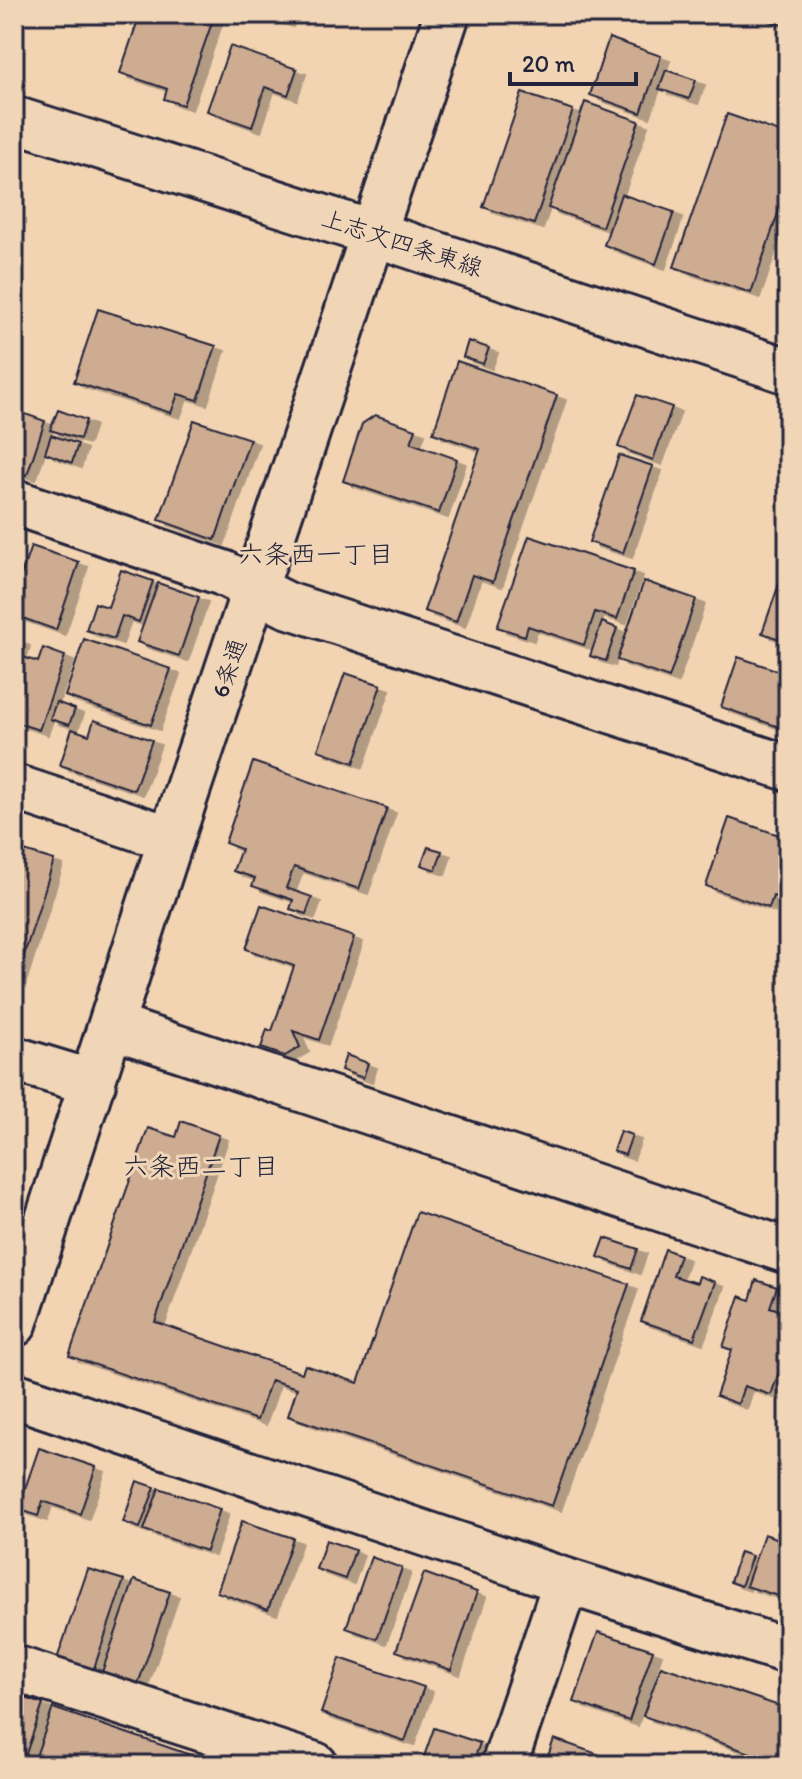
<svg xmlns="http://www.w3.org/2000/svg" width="802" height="1779" font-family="Itim,'Klee One',sans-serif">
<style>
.building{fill:#cdac91;stroke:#22223b;stroke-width:2;filter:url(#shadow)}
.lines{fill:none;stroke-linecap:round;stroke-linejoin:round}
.street-casing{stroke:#22223b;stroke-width:50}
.secondary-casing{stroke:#22223b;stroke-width:50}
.street{stroke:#f0d6b7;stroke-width:44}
.secondary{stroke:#f0d6b7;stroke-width:44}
.labels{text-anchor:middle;stroke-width:6;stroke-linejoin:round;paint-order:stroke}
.street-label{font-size:24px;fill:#22223b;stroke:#f0d6b7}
.neighbourhood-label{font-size:26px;fill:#22223b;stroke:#f0d6b7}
</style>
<defs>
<filter id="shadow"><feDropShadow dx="9" dy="5" stdDeviation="0" flood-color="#0004"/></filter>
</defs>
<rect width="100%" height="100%" fill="#f2d4b2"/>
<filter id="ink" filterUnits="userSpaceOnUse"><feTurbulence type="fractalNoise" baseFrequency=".0125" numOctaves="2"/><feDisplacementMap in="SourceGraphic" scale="16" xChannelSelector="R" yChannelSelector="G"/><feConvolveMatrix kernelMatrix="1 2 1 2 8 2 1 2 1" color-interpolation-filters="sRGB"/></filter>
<g filter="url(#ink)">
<!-- building -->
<g class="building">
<path d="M140,14H215L183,105L164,99L167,89L120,73Z"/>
<path d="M259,14H287L284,22Z"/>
<path d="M761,14H788V27L760,17Z"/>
<path d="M609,38L661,56L641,113L590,95Z"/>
<path d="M230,46L297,69L288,95L265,87L252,127L207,111Z"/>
<path d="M666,70L696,80L689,99L659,89Z"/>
<path d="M522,93L573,110L534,224L483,207Z"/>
<path d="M585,102L639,121L602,227L548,208Z"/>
<path d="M727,114L788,135V184L751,293L674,267Z"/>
<path d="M621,194L674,212L656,264L604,245Z"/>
<path d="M98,309L216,346L198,400L178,394L171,413L74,382Z"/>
<path d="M468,341L489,348L483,364L463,357Z"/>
<path d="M457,361L557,395L493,582L472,575L456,622L424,611L480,449L433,433Z"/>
<path d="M637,395L672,407L653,460L618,447Z"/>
<path d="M14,410L45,421L27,475L14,471Z"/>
<path d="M58,410L86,420L80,439L50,430Z"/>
<path d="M375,415L416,429L411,443L457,459L439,513L343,481L362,424Z"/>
<path d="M194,420L250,439L215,540L159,520Z"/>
<path d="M51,435L78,444L72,463L45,453Z"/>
<path d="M619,455L653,466L623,553L589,542Z"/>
<path d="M529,536L634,571L617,619L595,612L584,645L528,626L525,636L497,627Z"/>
<path d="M31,546L79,562L56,630L14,615V596Z"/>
<path d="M121,570L153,581L139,622L122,616L114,639L86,630L95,603L108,607Z"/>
<path d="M784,570L788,572V642L762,633Z"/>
<path d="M644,581L696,599L669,678L617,660Z"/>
<path d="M158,583L199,597L179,656L137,642Z"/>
<path d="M602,622L617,628L606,661L590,656Z"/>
<path d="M14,638L21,641L17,655L38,662L43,648L65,656L39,730L14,722Z"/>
<path d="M84,639L171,669L151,725L65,696Z"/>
<path d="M738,657L788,674V730L721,707Z"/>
<path d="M345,673L381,685L354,763L318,750Z"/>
<path d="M56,702L75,709L69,725L50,719Z"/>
<path d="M94,720L152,740L134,790L60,765L72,729L89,735Z"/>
<path d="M253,762L387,808L359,889L294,867L286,888L312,897L306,914L290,909L293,900L252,886L255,878L233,871L241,849L225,843Z"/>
<path d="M729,818L788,838V901L773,896L769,908L706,886Z"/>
<path d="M428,847L442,851L436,870L421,865Z"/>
<path d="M14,848L54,860L14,987Z"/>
<path d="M261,905L354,937L319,1040L293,1031L300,1047L285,1056L261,1048L267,1029L272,1031L294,966L246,949Z"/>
<path d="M346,1055L368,1063L363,1078L341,1070Z"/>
<path d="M181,1121L219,1135L155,1322L302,1373L305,1365L358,1383L417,1212L629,1284L552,1506L288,1416L297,1388L271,1380L257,1420L69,1356L148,1128L176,1137Z"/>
<path d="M620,1131L632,1135L625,1155L613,1151Z"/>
<path d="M605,1238L638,1249L631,1269L598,1257Z"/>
<path d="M665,1249L680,1255L673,1276L697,1283L699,1276L715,1282L694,1339L641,1321Z"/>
<path d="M756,1280L777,1287L770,1307L788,1313V1346L771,1395L744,1386L738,1404L716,1396L732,1350L723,1347L740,1296L750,1300Z"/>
<path d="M39,1448L96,1467L80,1514L43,1501L38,1516L18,1509Z"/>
<path d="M137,1481L155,1487L140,1528L123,1522Z"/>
<path d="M159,1488L220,1509L206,1551L144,1530Z"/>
<path d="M242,1521L293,1538L268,1610L217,1592Z"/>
<path d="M764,1534L788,1542V1565L778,1596L746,1586Z"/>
<path d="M326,1540L355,1550L345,1579L316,1569Z"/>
<path d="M740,1552L752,1556L741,1586L730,1582Z"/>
<path d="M371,1557L402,1568L377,1639L346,1628Z"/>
<path d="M88,1569L124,1580L92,1674L56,1662Z"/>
<path d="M424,1573L477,1592L451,1670L396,1651Z"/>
<path d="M134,1580L170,1592L137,1687L101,1675Z"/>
<path d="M598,1632L653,1650L629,1721L574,1702Z"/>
<path d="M340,1658L424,1687L405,1741L321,1713Z"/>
<path d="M661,1666L788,1709V1748L782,1764L643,1716Z"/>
<path d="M14,1694L43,1704L22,1765L14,1763Z"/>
<path d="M53,1708L220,1765H33Z"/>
<path d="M434,1728L480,1743L472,1765H421Z"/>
<path d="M554,1739L612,1759L610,1765H545Z"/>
</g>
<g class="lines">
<defs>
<g id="street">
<path d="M14,502L223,573L287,605L788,768"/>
<path d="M112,1026L788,1251"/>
<path d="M14,1059L93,1083"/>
<path d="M14,1668L315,1765"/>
<path d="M504,1765L566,1581"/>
</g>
<g id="secondary">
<path d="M14,119L375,234L788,371"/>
<path d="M14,787L171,839"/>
<path d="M14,1324L171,839L447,14"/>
<path d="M14,1395L566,1581L788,1651"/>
</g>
</defs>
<!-- street casing -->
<use href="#street" class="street-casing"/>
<!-- secondary casing -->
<use href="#secondary" class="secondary-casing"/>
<!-- street -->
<use href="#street" class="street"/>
<!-- secondary -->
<use href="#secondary" class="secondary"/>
</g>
</g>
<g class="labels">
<!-- street labels -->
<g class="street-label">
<text transform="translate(402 243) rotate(18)" y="8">上志文四条東線</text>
<text transform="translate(229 668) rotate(-71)" y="8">6条通</text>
</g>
<!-- neighbourhood labels -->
<g class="neighbourhood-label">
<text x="316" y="563">六条西一丁目</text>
<text x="201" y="1175">六条西二丁目</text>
</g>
</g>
<!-- margin -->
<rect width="802" height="1779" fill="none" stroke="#f0d6b7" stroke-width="48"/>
<rect x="24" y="24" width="754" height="1731" fill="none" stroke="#22223b" stroke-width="3" filter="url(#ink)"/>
<!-- scale -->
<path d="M510 72v12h126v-12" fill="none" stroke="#22223b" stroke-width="4"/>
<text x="522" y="72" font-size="24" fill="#22223b" stroke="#f0d6b7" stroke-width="6" paint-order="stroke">20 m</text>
</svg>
